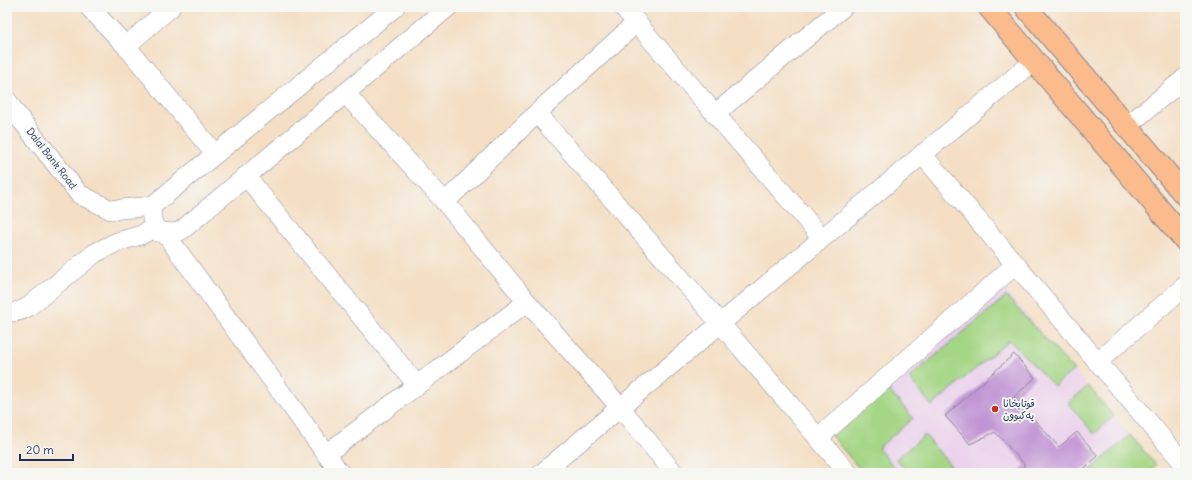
<svg xmlns="http://www.w3.org/2000/svg" width="1192" height="480" font-family="Delius,'Playpen Sans Arabic',sans-serif">
<style>
.built{fill:#ebd1eb}
.green{fill:#a5d685;stroke:#608272}
.building{fill:#c194d4}
.lines{fill:none;stroke-linecap:round;stroke-linejoin:round}
.minor-casing{stroke:#888792;stroke-width:20}
.major-casing{stroke:#888792;stroke-width:24}
.minor{stroke:#fff;stroke-width:19}
.major{stroke:#fbbb8d;stroke-width:22}
.poi-dot{fill:#c8321e;stroke:#f6f6f2;stroke-width:1.5}
.labels{text-anchor:middle;stroke-width:4;stroke-linejoin:round;paint-order:stroke}
.street-label{font-size:10px;fill:#1b2f5e;stroke:#f6f6f2}
.poi-label{font-size:10px;fill:#1b2f5e;stroke:#f6f6f2;text-anchor:start}
</style>
<rect width="100%" height="100%" fill="#f6f6f2"/>
<filter id="ink" filterUnits="userSpaceOnUse"><feTurbulence type="fractalNoise" baseFrequency=".025" numOctaves="2"/><feDisplacementMap in="SourceGraphic" scale="8" xChannelSelector="R" yChannelSelector="G"/><feConvolveMatrix kernelMatrix="1 2 1 2 8 2 1 2 1" color-interpolation-filters="sRGB"/></filter>
<filter id="wash" filterUnits="userSpaceOnUse"><feTurbulence type="fractalNoise" baseFrequency=".012" numOctaves="4" result="noise"/><feDisplacementMap in="SourceGraphic" scale="16" xChannelSelector="R" yChannelSelector="G"/><feGaussianBlur stdDeviation="0.9" result="paint"/><feColorMatrix in="noise" values="0 0 0 0 0 0 0 0 0 0 0 0 0 0 0 0 0 1.4 0 .05"/><feComposite in="paint" operator="in"/></filter>
<g filter="url(#wash)">
<rect width="100%" height="100%" fill="#f4dfc5"/>
<!-- built -->
<path class="built" d="M1002,287L1156,465L1146,473H863L830,434Z"/>
<!-- green -->
<g class="green">
<path d="M1006,296L1074,370L1054,386L1009,340L932,406L909,378Z"/>
<path d="M1088,386L1114,416L1094,434L1068,403Z"/>
<path d="M886,387L913,418L878,448L899,473H863L830,434Z"/>
<path d="M925,435L957,473H908L896,459Z"/>
<path d="M1130,435L1156,465L1146,473H1087Z"/>
</g>
<g id="blocks">
<!-- building -->
<path class="building" d="M1014,354L1035,378L1014,397L1059,447L1077,432L1098,456L1079,473H1016L1025,465L995,432L970,444L945,416Z"/>
</g>
</g>
<g filter="url(#ink)">
<use href="#blocks" fill-opacity="0" stroke="#888792" stroke-width="1"/>
<g class="lines">
<defs>
<g id="minor">
<path d="M89,7L126,46L215,154"/>
<path d="M395,7L152,206C150,216 152,223 158,232L175,233L182,230L448,7"/>
<path d="M623,7L822,238"/>
<path d="M126,46L171,7"/>
<path d="M345,93L445,202L527,302L620,407L674,473"/>
<path d="M7,100L14,111L79,194L111,210L152,206"/>
<path d="M537,113L720,323L848,473"/>
<path d="M715,114L843,7"/>
<path d="M1127,126L1185,78"/>
<path d="M922,154L1185,465"/>
<path d="M246,176L417,385"/>
<path d="M445,202L537,113L637,22"/>
<path d="M164,232L340,473"/>
<path d="M7,312C15,313 21,311 28,307L95,253L117,242L141,235L152,229L158,232"/>
<path d="M1097,362L1185,286"/>
<path d="M818,438L1016,264"/>
<path d="M326,454L527,302"/>
<path d="M542,473L1034,61"/>
</g>
<g id="major">
<path d="M989,7L1185,240"/>
<path d="M1026,7L1185,195"/>
</g>
</defs>
<!-- minor casing -->
<use href="#minor" class="minor-casing"/>
<!-- major casing -->
<use href="#major" class="major-casing"/>
<!-- minor -->
<use href="#minor" class="minor"/>
<!-- major -->
<use href="#major" class="major"/>
</g>
</g>
<!-- markers -->
<circle class="poi-dot" cx="995" cy="409" r="4"/>
<g class="labels">
<!-- street labels -->
<g class="street-label">
<text transform="translate(52 158) rotate(52)" y="4">Dalal Bank Road</text>
</g>
<!-- poi labels -->
<g class="poi-label">
<text x="1003" y="407">قوتابخانا<tspan x="1003" dy="12">یەکبوون</tspan></text>
</g>
</g>
<!-- margin -->
<rect width="1192" height="480" fill="none" stroke="#f6f6f2" stroke-width="24"/>
<!-- scale -->
<path d="M20 454v6h53v-6" fill="none" stroke="#1b2f5e" stroke-width="2"/>
<text x="26" y="454" font-size="12" fill="#1b2f5e" stroke="#f6f6f2" stroke-width="3" paint-order="stroke">20 m</text>
</svg>
